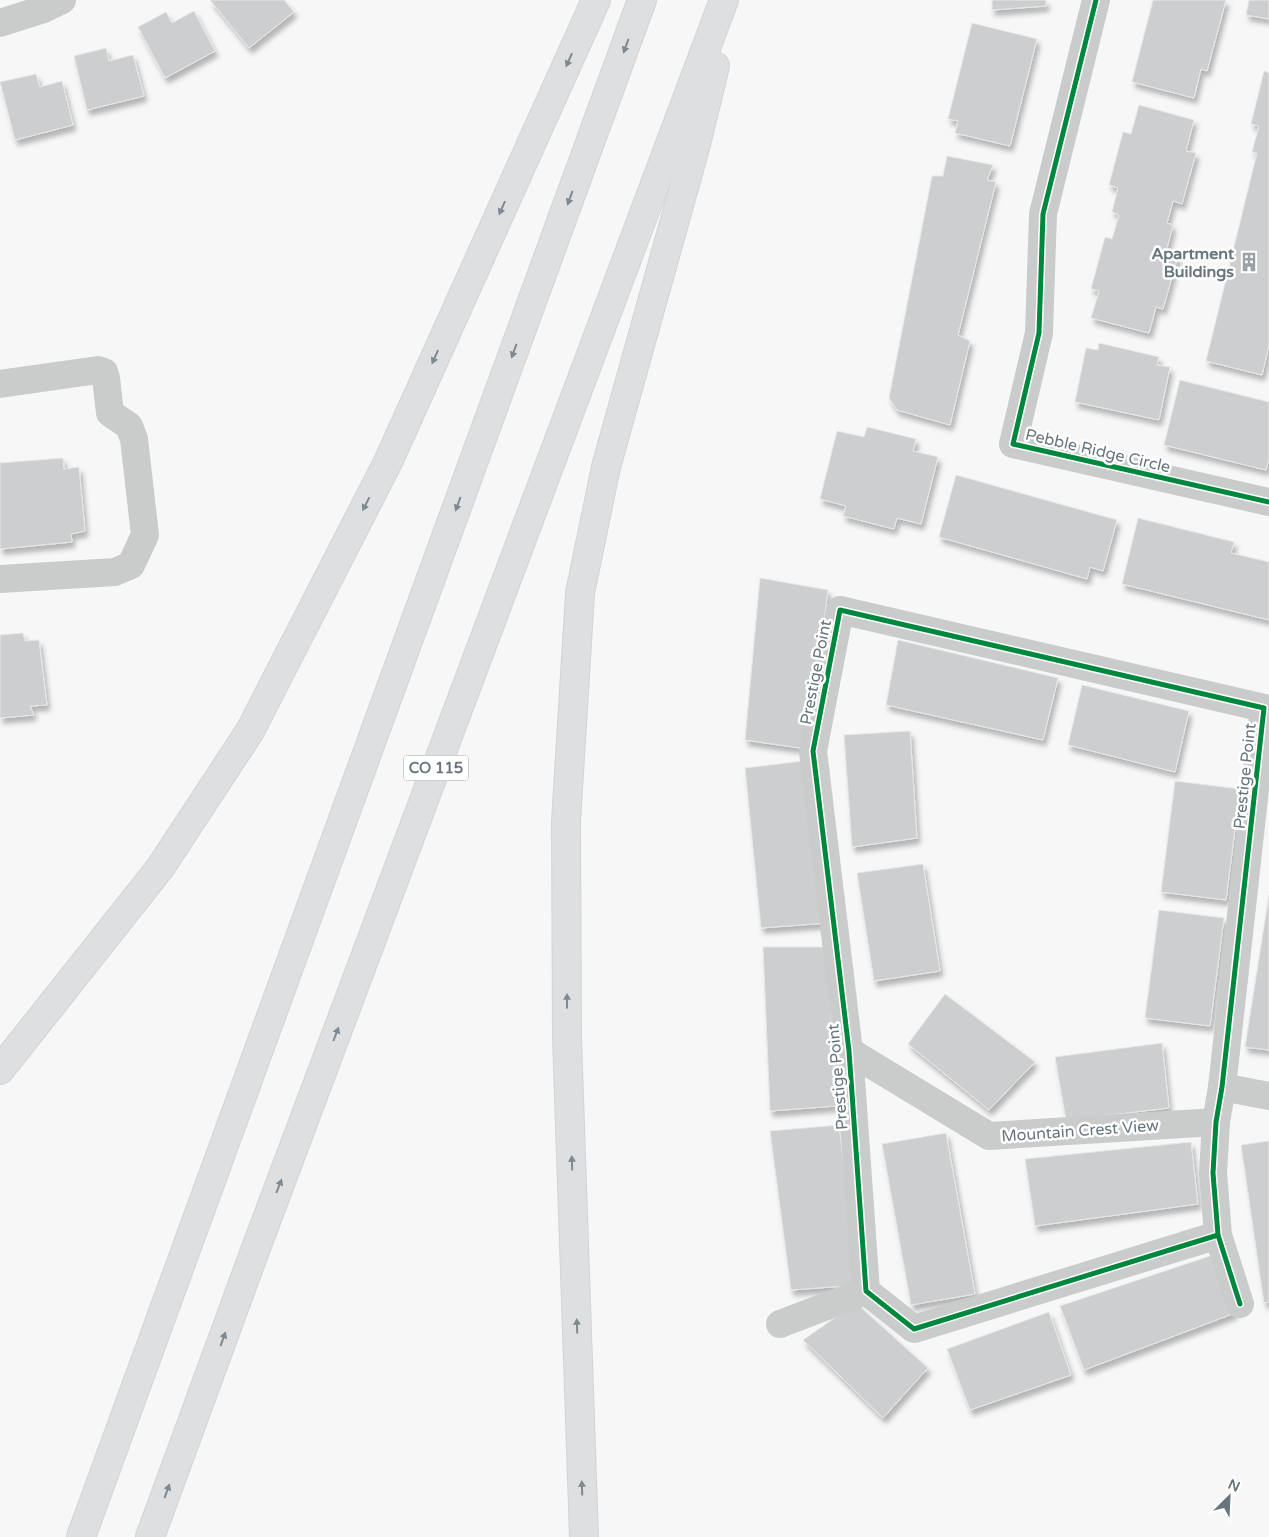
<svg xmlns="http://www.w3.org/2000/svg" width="1269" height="1537" font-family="'Varela Round',sans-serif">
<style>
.building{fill:#cdcecf;stroke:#e7e7e6;filter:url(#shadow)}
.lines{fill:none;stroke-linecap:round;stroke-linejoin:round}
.highway-casing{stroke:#d3d4d4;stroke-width:30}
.minor{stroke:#cacccc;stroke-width:28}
.highway{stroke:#dedfe0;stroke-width:28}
.cycleway-casing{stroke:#fff;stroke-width:8}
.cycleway{stroke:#00873e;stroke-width:5}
.oneway{fill:#7e8a92}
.labels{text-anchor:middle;stroke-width:5;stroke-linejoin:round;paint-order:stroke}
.shield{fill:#fff;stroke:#949ea5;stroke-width:1}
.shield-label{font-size:15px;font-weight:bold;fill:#66757e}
.poi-label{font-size:16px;font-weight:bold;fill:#66757e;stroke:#fff;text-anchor:end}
.street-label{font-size:16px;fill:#66757e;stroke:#fff}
</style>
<defs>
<filter id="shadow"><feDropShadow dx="3" dy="5.5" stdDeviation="2.5" flood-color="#0004"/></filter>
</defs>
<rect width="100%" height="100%" fill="#f7f7f7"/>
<!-- building -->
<g class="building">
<path d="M210,0H284L294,12L249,48Z"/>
<path d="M992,0H1046V6L992,10Z"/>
<path d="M1153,0H1226L1207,71L1201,69L1194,98L1132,82Z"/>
<path d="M1249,0H1269V19L1246,15Z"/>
<path d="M194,11L215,51L165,78L138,27L166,12L172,23Z"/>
<path d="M972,23L1037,39L1010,146L955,133L958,121L948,119Z"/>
<path d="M106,48L109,61L133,55L144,96L87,110L74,56Z"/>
<path d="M1264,71L1269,73V345L1262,375L1206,361L1257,153L1252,152L1259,126L1251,124Z"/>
<path d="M36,74L40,87L62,81L73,125L15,140L0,82Z"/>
<path d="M1139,105L1194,120L1186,151L1196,153L1182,204L1173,201L1167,223L1173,225L1166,252L1178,256L1163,309L1156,307L1149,333L1091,318L1099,291L1091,289L1105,237L1112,239L1119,215L1112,212L1118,188L1109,185L1123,132L1131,134Z"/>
<path d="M947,156L993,165L987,180L996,182L958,335L970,341L950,425L897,410L889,398L932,176H943Z"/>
<path d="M1099,343L1159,357L1157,365L1170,367L1159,420L1075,402L1086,348L1098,350Z"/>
<path d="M1180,380L1269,402V459L1266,470L1164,445Z"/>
<path d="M867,427L916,439L913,451L938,457L921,524L897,518L894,529L843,516L846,506L820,499L837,431L864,437Z"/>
<path d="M63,458L64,469L79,467L85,531L71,534L72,542L0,549V463Z"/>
<path d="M956,475L1117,520L1103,571L1090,567L1087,579L939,537Z"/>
<path d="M1138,518L1234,542L1231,553L1269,562V620L1122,584Z"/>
<path d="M760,578L828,590L807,749L745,740Z"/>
<path d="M23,633L25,641L39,640L47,705L30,706L34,715L0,718V635Z"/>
<path d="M898,640L1058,678L1043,740L886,705Z"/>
<path d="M1082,685L1189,711L1175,772L1068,745Z"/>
<path d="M910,731L917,838L852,847L844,735Z"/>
<path d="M803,761L827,923L761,928L745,768Z"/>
<path d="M1175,781L1240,789L1226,900L1161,892Z"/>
<path d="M923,864L940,971L874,981L857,873Z"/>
<path d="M1269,895V1050L1245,1047Z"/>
<path d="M1159,910L1224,918L1210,1026L1145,1018Z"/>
<path d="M763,947H827L836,1106L770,1111Z"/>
<path d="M945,994L1035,1062L989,1110L908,1044Z"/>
<path d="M1162,1043L1169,1108L1066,1120L1055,1057Z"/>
<path d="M839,1125L858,1285L791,1290L770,1131Z"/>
<path d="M946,1133L975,1294L911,1305L882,1144Z"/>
<path d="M1269,1141V1302L1264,1303L1241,1145Z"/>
<path d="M1191,1142L1198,1204L1035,1226L1025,1159Z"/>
<path d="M1213,1255L1235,1313L1084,1370L1060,1306Z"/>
<path d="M856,1303L928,1368L883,1418L803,1340Z"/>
<path d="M1049,1312L1071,1375L970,1410L947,1349Z"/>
</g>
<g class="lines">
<defs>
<g id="highway">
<path d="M0,1070L160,868L250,731L388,462L596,0"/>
<path d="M81,1537L642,0"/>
<path d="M150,1537L253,1256L724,0"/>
<path d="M584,1537L567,1038L566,822L580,593L606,467L695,148L715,66"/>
</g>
</defs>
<!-- highway casing -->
<use href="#highway" class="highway-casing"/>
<!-- minor -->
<g class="minor">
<path d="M1096,0L1043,214L1039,333L1013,444L1269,502"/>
<path d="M0,23L41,10L62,0"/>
<path d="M0,384L98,370L104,372L106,378L110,413L129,426L134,439L145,535L131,565L115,572L0,579"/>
<path d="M849,1051L989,1136L1216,1122"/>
<path d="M1222,1087L1269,1096"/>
<path d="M1218,1235L914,1329L866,1291L849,1051L813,751L840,610L1264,708L1222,1087L1216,1122L1213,1173L1218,1235L1240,1304"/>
<path d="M780,1324L866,1291"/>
</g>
<!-- highway -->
<use href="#highway" class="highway"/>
<defs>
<g id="cycleway">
<path d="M1096,0L1043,214L1039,333L1013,444L1269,502"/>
<path d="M1218,1235L914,1329L866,1291L849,1051L813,751L840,610L1264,708L1222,1087L1216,1122L1213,1173L1218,1235L1240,1304"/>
</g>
</defs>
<!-- cycleway casing -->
<use href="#cycleway" class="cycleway-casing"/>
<!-- cycleway -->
<use href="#cycleway" class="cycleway"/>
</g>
<!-- one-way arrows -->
<defs><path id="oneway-solid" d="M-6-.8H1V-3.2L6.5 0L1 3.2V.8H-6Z" transform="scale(1.25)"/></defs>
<g class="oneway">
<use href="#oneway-solid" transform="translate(626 46) rotate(110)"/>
<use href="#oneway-solid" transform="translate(569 60) rotate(114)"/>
<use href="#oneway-solid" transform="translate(570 198) rotate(110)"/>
<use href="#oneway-solid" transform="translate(502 208) rotate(114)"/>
<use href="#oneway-solid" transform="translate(514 351) rotate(110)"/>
<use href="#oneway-solid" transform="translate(435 357) rotate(114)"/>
<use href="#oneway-solid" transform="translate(366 504) rotate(117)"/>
<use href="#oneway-solid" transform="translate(458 504) rotate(110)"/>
<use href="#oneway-solid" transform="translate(567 1001) rotate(-90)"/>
<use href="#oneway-solid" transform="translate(336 1034) rotate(-69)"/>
<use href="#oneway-solid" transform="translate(572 1163) rotate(-92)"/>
<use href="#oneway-solid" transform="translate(279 1186) rotate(-69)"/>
<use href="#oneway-solid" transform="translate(577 1326) rotate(-92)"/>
<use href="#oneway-solid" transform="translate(223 1339) rotate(-70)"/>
<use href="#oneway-solid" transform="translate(582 1488) rotate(-92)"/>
<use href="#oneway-solid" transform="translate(167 1491) rotate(-70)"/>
</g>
<!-- icons -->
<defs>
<symbol id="building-bare" viewBox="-9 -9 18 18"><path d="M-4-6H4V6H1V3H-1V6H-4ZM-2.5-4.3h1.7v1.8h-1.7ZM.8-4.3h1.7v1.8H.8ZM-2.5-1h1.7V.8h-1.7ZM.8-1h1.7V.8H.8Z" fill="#99a2a8" stroke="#fff" stroke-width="2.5" paint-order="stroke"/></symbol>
</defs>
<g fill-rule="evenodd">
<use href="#building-bare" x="1235" y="248" width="28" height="28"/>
</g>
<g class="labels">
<!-- shield labels -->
<rect class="shield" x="403.5" y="755.5" width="65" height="25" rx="4"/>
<g class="shield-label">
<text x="436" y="773">CO 115</text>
</g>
<!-- poi labels -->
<g class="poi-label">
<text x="1234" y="259">Apartment<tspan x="1234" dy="18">Buildings</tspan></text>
</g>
<!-- street labels -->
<g class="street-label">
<text transform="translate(1098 450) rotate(13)" y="6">Pebble Ridge Circle</text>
<text transform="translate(815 672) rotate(-79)" y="6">Prestige Point</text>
<text transform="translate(1244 776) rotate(-84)" y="6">Prestige Point</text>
<text transform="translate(837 1077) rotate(-95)" y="6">Prestige Point</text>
<text transform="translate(1080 1130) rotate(-4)" y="6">Mountain Crest View</text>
</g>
</g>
<!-- north arrow -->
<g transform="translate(1229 1497) rotate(24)" stroke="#ffffff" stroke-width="4" paint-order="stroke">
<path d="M0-4L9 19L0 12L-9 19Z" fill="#66757e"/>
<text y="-8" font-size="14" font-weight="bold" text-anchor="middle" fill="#66757e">N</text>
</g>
</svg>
